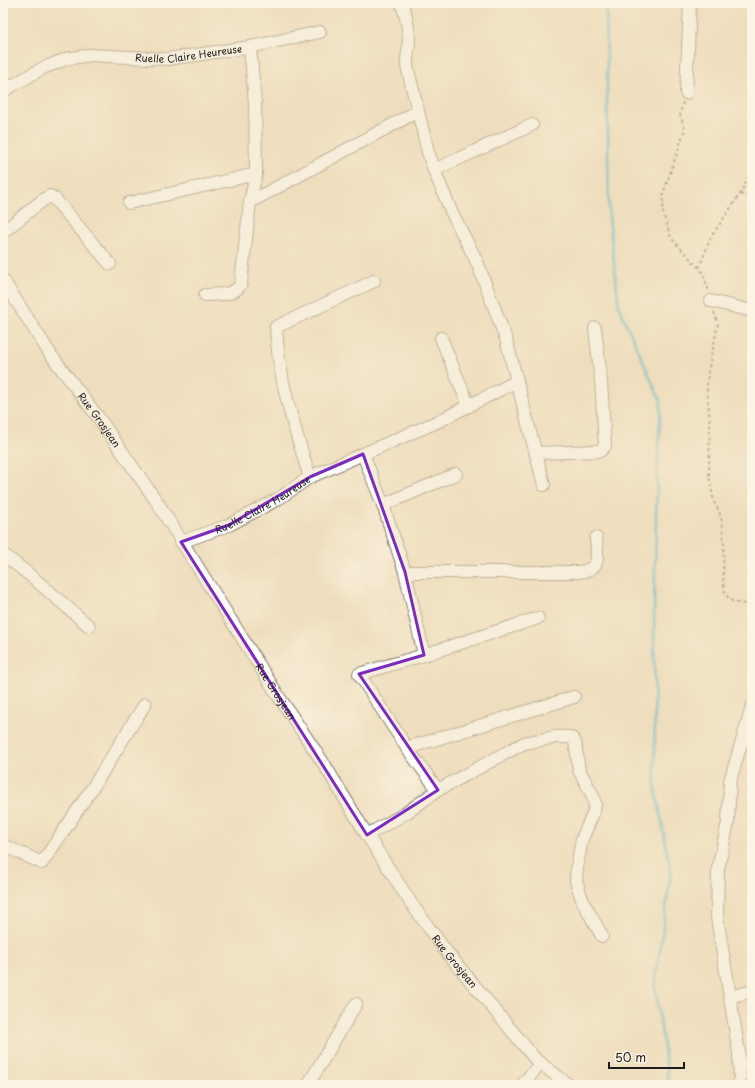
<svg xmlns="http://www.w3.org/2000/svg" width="755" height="1088" font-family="'Playpen Sans',sans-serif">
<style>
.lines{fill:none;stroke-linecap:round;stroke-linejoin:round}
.stream{stroke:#4cb1cb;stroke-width:3}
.minor-casing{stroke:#867d6c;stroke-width:14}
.path{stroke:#867d6c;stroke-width:2;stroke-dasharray:3 3;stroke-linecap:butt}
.minor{stroke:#fff;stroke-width:12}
.marked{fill:none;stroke:#7b2cbf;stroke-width:3;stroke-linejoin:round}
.labels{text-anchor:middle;stroke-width:4;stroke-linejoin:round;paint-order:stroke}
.street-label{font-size:10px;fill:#1c1c1c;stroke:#fcf5e5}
</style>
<rect width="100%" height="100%" fill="#fcf5e5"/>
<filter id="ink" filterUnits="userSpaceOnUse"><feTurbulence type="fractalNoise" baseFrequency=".025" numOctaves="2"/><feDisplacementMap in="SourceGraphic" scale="8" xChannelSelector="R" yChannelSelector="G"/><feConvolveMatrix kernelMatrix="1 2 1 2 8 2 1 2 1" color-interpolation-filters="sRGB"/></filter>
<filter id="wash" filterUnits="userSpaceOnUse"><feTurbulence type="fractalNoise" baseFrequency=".012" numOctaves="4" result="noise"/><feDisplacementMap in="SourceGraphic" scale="16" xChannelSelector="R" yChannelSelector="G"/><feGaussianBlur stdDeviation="0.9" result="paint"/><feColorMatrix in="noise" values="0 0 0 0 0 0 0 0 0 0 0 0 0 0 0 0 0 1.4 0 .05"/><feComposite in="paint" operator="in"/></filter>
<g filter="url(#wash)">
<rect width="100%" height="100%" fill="#efdebd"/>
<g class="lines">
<!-- stream -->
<path class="stream" d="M606,3L609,218L619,307L661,402L657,478L654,610L655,785L671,873L655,985L669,1085"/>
</g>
</g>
<g filter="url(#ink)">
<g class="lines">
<defs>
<g id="minor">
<path d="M401,3C406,13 409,29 409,41C409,50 406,57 407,66L428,152L434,170L451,211L477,262L506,339L544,485"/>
<path d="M250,47L320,32"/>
<path id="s1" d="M3,91L43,68L66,59L90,55L168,59L250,47L255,103L256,174L250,202L241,283C235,297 218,294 205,295"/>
<path d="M686,93L690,3"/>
<path d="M434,170L532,125"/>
<path d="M250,202L418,111"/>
<path d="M129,203L256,174"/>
<path d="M3,232L43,200L50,196L54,198L110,264"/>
<path id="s2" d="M3,280L51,355L98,417L157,502L279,697L324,764L367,835L413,906L445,950L536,1060L569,1085"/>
<path d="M711,301L752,311"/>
<path d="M441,338L469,406"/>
<path d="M536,453L600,451L605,446L601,381L595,328"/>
<path d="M363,454L439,421L517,381"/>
<path d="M310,477L363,454L383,505L405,572L424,655"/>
<path d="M383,505L456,474"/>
<path id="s3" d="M181,542L229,525L278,499L310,477C294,428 278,378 276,327L374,281"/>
<path d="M3,554L31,576L89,626"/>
<path d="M405,572H579C602,569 597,557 596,538"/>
<path d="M407,748L574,697"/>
<path d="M438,790L524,743L556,737H569L573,739L575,742L579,770L592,794L595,804L594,811L582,839L577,867L576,881L583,902L602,936"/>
<path d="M367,835L406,813L438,790L407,748L359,674L424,655L538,618"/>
<path d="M3,845L42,863L93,787L145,704"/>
<path d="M730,997L752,991"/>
<path d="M308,1085L356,1004"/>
<path d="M522,1085L541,1063"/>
<path d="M740,1085L739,1053L717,917L718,869L728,822L730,781L752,707"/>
</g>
</defs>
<!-- minor casing -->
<use href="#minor" class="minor-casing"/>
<!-- path -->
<g class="path">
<path d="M683,102L680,115L685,129L663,194V213L671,238L699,268L703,273L709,292"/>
<path d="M740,194L752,198"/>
<path d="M699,268L711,237L740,194L752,170"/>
<path d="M714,312L718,324L708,372L707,388L710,425L709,475L714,502L719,511L722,522L724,545L723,572L724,589L727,596L733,602L752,605"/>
</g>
<!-- minor -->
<use href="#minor" class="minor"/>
</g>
</g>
<!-- marked area -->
<path d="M0 0H755V1088H0ZM363,454L405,572L424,655L359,674L438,790L367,835L181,542L229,525L310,477Z" fill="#efdebd" fill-opacity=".55" fill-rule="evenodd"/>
<path class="marked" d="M363,454L405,572L424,655L359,674L438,790L367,835L181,542L229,525L310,477Z"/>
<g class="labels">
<!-- street labels -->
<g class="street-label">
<text dy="4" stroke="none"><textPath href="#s1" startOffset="194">Ruelle Claire Heureuse</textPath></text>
<text dy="4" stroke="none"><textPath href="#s2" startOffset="170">Rue Grosjean</textPath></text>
<text dy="4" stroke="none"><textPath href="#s3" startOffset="90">Ruelle Claire Heureuse</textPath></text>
<text dy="4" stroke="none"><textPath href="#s2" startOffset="494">Rue Grosjean</textPath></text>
<text dy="4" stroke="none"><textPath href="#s2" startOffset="818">Rue Grosjean</textPath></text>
</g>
</g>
<!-- margin -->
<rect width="755" height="1088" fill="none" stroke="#fcf5e5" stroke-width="16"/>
<!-- scale -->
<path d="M609 1062v6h75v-6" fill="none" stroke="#1c1c1c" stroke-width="2"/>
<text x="615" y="1062" font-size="12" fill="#1c1c1c" stroke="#fcf5e5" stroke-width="3" paint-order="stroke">50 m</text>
</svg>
